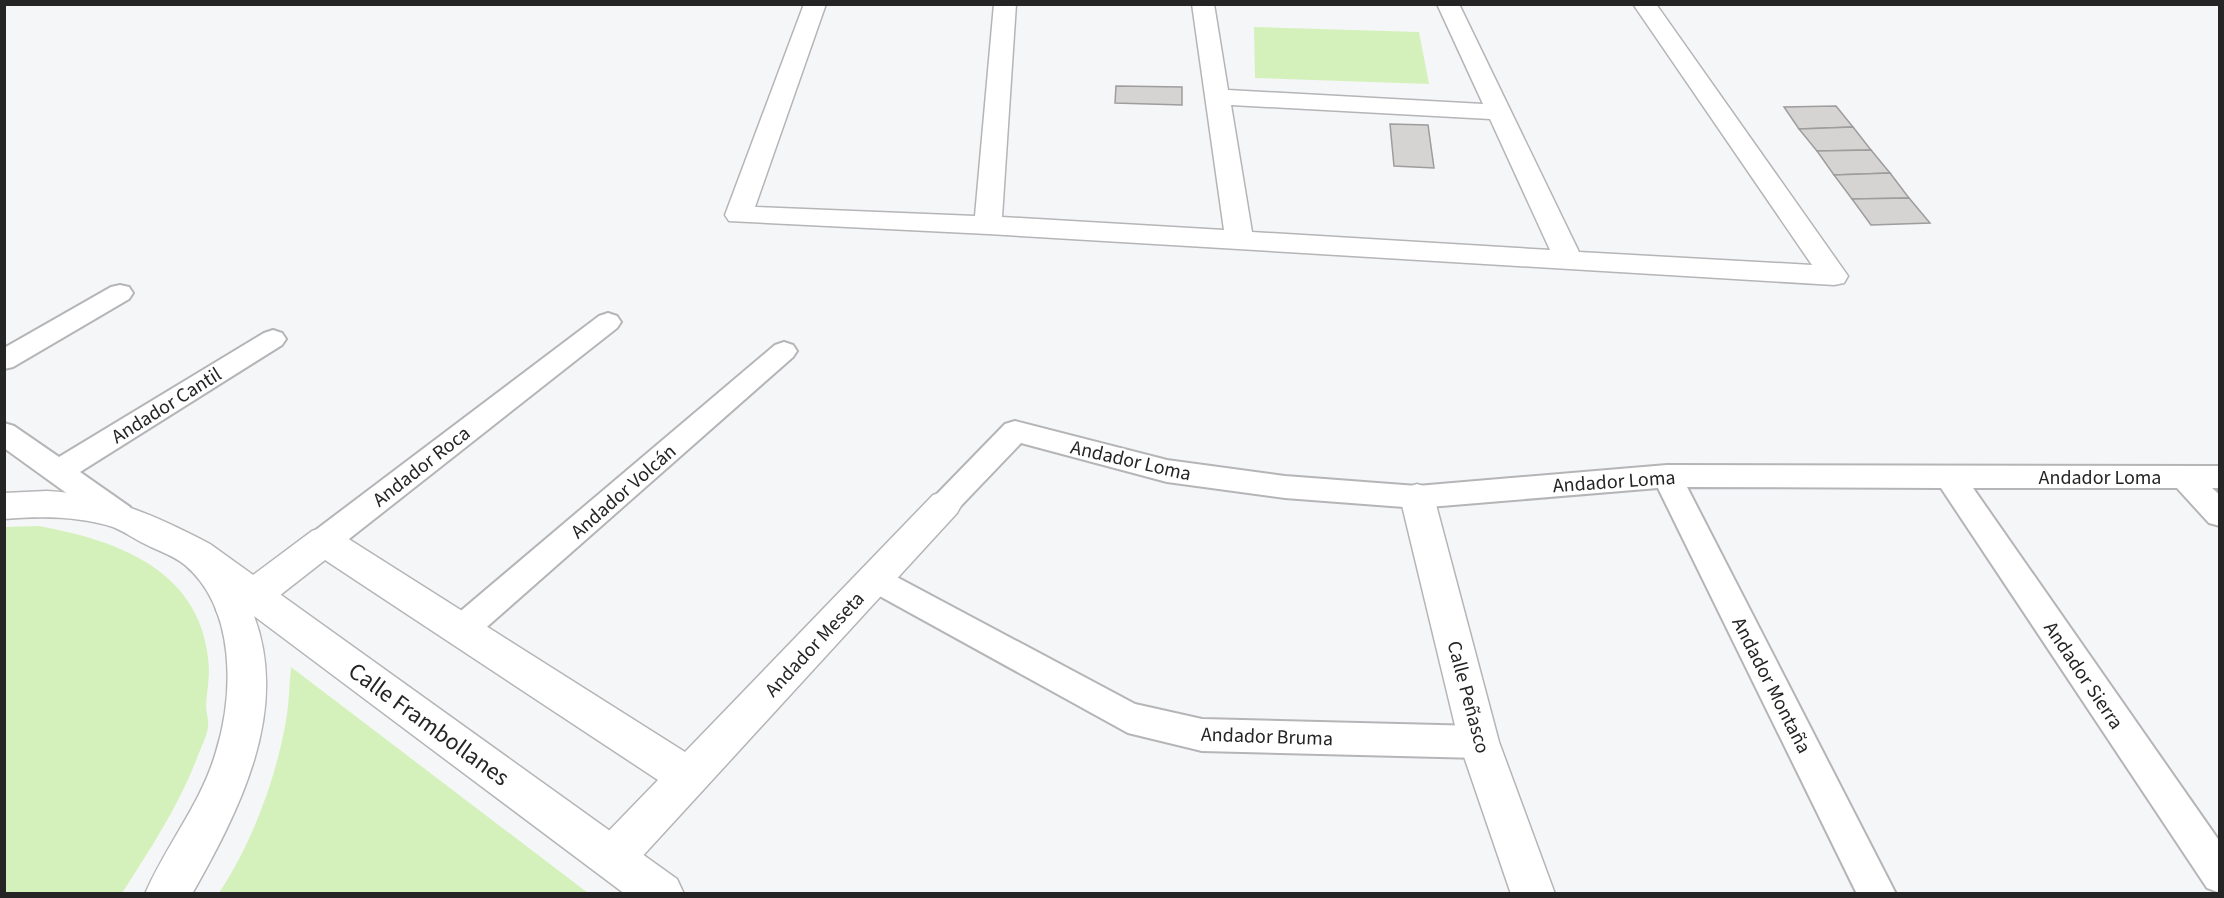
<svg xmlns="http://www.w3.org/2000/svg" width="2224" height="898" font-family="'Source Sans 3',sans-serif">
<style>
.green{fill:#d5f1bb}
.building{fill:#d6d4d3;stroke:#9e9c9c;stroke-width:1.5}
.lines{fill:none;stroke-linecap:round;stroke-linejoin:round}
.pedestrian-casing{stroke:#b5b5b7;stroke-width:4}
.minor-casing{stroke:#b5b5b7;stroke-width:3}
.tertiary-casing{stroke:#b5b5b7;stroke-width:3}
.pedestrian{fill:#fff;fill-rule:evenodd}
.minor{fill:#fff;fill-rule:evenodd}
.tertiary{fill:#fff;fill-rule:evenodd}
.labels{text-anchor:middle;stroke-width:4.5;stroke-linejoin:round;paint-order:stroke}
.street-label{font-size:20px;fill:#252525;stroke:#fff}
.near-street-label{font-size:24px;fill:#252525;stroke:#fff}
</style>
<rect width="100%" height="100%" fill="#f5f6f8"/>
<!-- green -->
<g class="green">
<path d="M1254,27L1419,32L1429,84L1255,78Z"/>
<path d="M39,526C120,541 204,571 209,668C209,680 207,693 206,705C206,712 209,720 208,727C207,736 202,745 199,753C180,804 151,848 122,893H5V527Z"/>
<path d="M291,667L588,893H219C250,846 273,787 284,731C289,710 289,688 291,667Z"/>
</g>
<!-- building -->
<g class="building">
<path d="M1116,86L1182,87V105L1115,103Z"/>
<path d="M1836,106L1853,127L1799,129L1784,107Z"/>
<path d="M1390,124L1428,125L1434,168L1394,166Z"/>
<path d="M1853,127L1871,150L1817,151L1799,129Z"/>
<path d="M1871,150L1890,173L1834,175L1817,151Z"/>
<path d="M1890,173L1909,198L1852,199L1834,175Z"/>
<path d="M1909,198L1930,223L1871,225L1852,199Z"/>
</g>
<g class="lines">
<defs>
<g id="pedestrian">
<path d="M120,285L129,287L133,293L129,299L13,367L4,369V348L111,287Z"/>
<path d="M608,313L617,316L621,322L617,328L335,550L324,553L313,550L309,541L313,532L599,316Z"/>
<path d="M273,330L282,333L286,339L282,345L80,472L130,507L134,515L130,523L119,527L108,523L4,448V423L14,426L59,457L264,333Z"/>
<path d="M784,342L793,345L797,351L793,357L472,640L461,644L450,640L445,630L450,620L775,345Z"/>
<path d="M1015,421L1167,460L1285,476L1417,486L1667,465L2220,466V488H2212L2220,495V526L2209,523L2177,488H1973L2220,842V893L2207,888L1941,488L1687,487L1896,894H1857L1658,488L1417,508L1285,498L1167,482L1021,443L955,512L945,515L935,512L930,504L935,496L1005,424Z"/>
<path d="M876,566L1135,704L1202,719L1479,726L1491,731L1496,742L1491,753L1479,758L1202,751L1128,733L865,588L860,579L865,570Z"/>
</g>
<g id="minor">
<path d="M804,4H826L755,207L975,216L994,4H1016L1002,217L1224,230L1192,4H1214L1228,90L1483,104L1437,4H1459L1579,252L1812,265L1633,4H1656L1848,276L1844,283L1834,285L988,234L729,221L725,215ZM1231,105L1490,119L1550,250L1252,232Z"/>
<path d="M1417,484L1429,488L1434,497L1499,742L1555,894H1511L1459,742L1400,497L1405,488Z"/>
<path d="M945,491L957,495L962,504L957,513L628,872L613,878L598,872L592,857L598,842L658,780L325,560L247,621L234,625L221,621L216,610L221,599L312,531L324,527L336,531L685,752L933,495Z"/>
</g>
<path id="tertiary" d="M47,491C107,494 157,516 210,544L677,879L684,894H625L254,616C290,712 239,811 192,894H145C166,845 201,804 216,752C234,694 236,608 185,565C173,555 158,551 145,544C134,539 124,531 113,527C79,516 39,516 4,519V493Z"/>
</defs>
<!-- pedestrian casing -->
<use href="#pedestrian" class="pedestrian-casing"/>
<!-- minor casing -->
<use href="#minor" class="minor-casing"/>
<!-- tertiary casing -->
<use href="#tertiary" class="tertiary-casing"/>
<!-- pedestrian -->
<use href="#pedestrian" class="pedestrian"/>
<!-- minor -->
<use href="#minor" class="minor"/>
<!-- tertiary -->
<use href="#tertiary" class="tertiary"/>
</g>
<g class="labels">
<!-- street labels -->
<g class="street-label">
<text transform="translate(166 405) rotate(-32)" y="7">Andador Cantil</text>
<text transform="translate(1131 460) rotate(13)" y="7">Andador Loma</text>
<text transform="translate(421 466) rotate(-38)" y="7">Andador Roca</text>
<text x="2100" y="484">Andador Loma</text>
<text transform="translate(1614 481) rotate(-4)" y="7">Andador Loma</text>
<text transform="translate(623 491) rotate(-41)" y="7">Andador Volcán</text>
<text transform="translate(814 644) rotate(-47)" y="7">Andador Meseta</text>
<text transform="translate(2084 675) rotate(56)" y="7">Andador Sierra</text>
<text transform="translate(1772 685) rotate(63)" y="7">Andador Montaña</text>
<text transform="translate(1469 697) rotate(75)" y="7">Calle Peñasco</text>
<text transform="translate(1267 736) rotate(2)" y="7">Andador Bruma</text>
</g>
<!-- near-street labels -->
<g class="near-street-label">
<text transform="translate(429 724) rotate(36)" y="8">Calle Frambollanes</text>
</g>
</g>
<!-- border -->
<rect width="2224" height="898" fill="none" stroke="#252525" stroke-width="12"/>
</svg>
